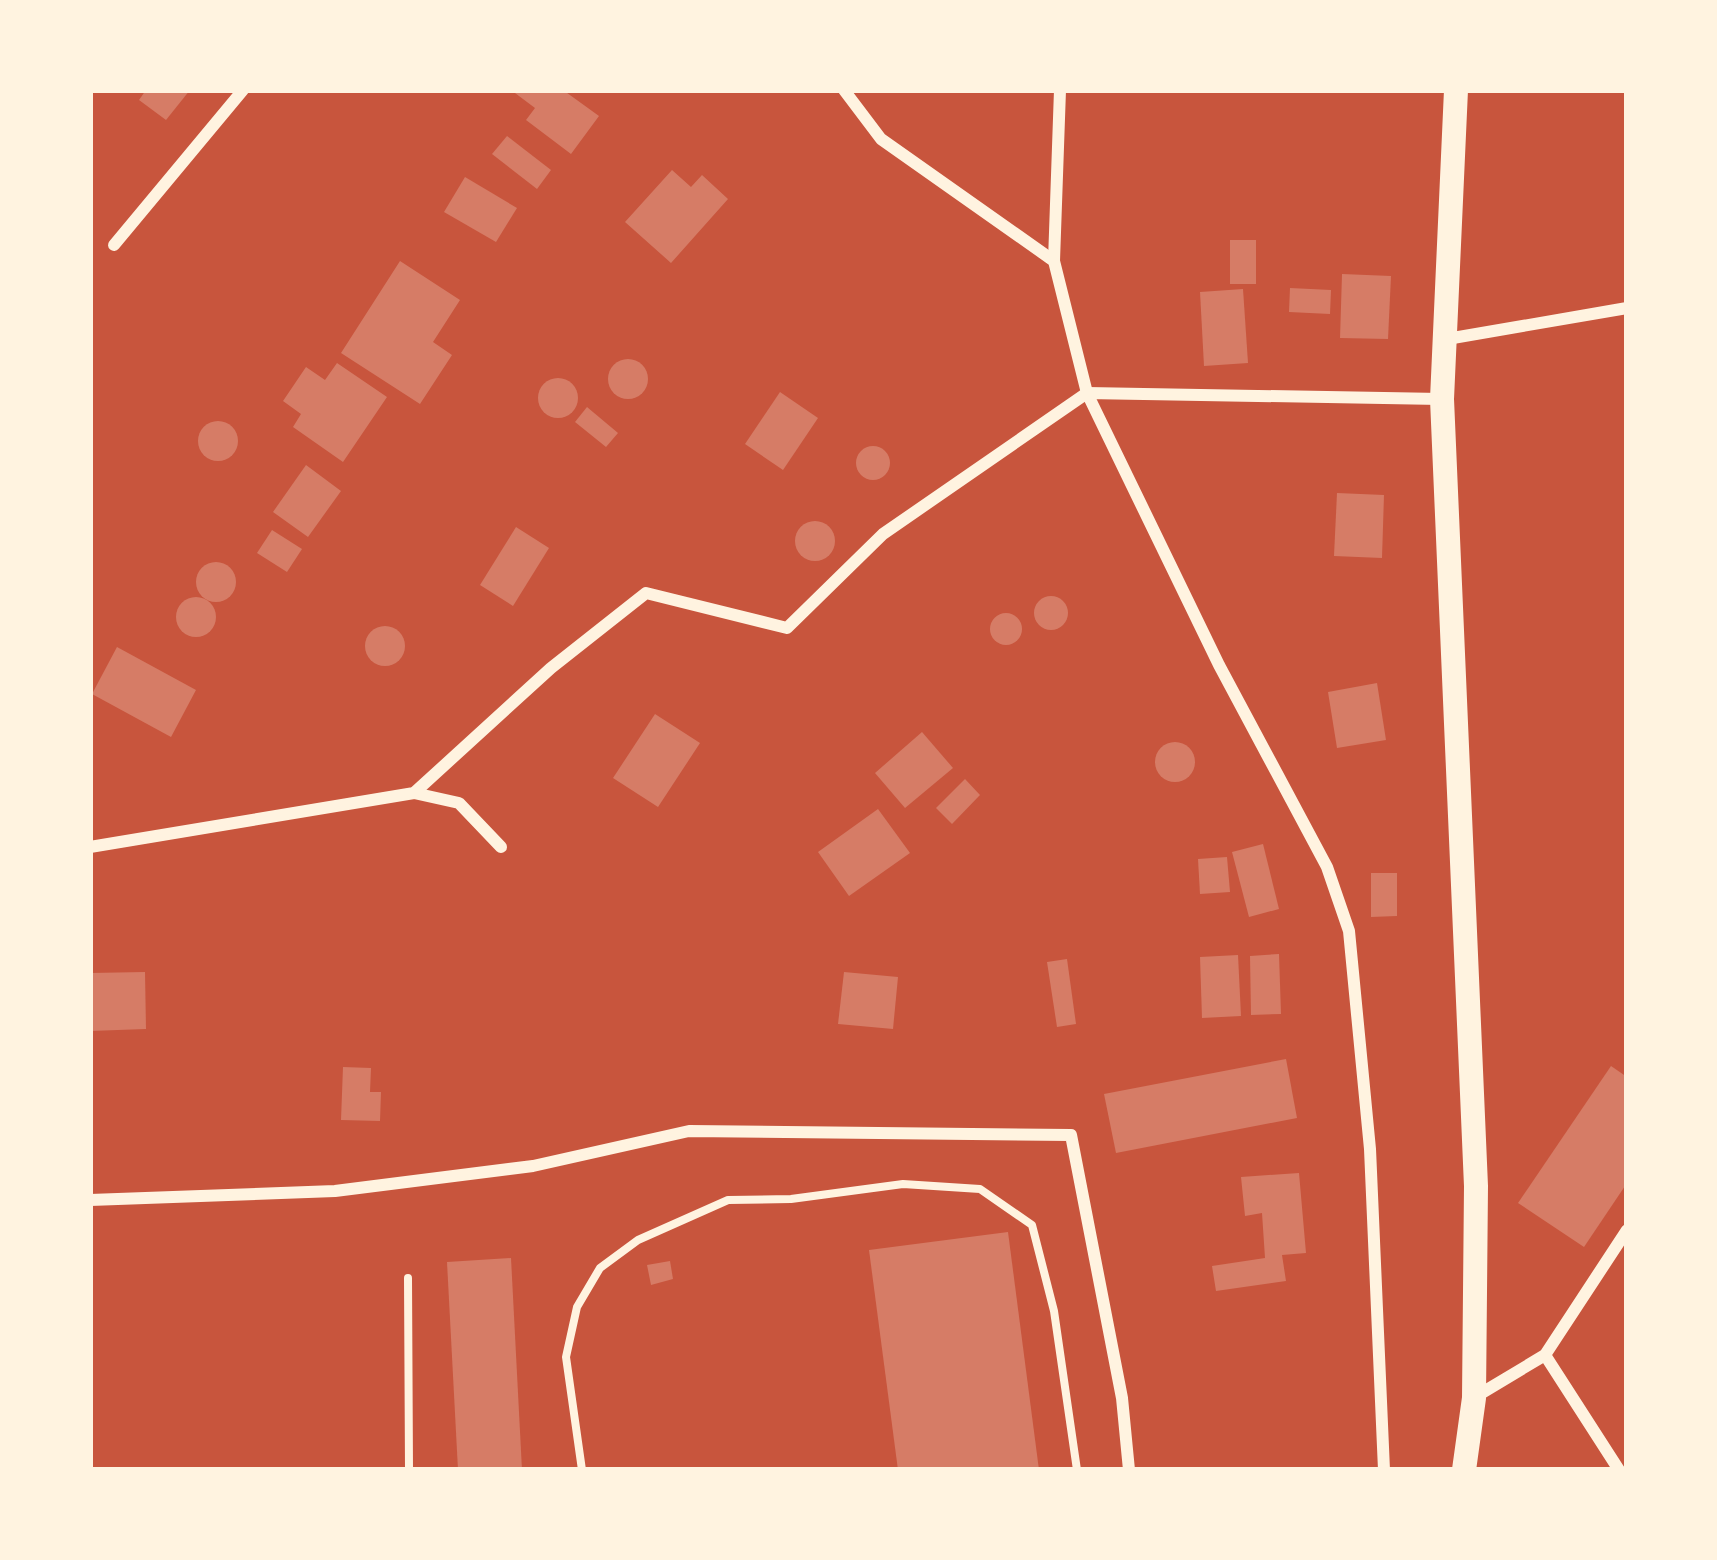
<svg xmlns="http://www.w3.org/2000/svg" width="1717" height="1560" font-family="'Fira Sans Condensed',sans-serif">
<style>
.building{fill:#d67c66}
.lines{fill:none;stroke-linecap:round;stroke-linejoin:round}
.path{stroke:#fff3e0;stroke-width:8}
.minor{stroke:#fff3e0;stroke-width:12}
.secondary{stroke:#fff3e0;stroke-width:24}
</style>
<rect width="100%" height="100%" fill="#c8553d"/>
<!-- building -->
<g class="building">
<path d="M146,90H190L166,120L139,100Z"/>
<path d="M511,90H563L599,116L571,154L526,120L535,108Z"/>
<path d="M507,136L551,170L537,189L492,154Z"/>
<path d="M672,170L691,187L702,175L728,199L671,263L625,222Z"/>
<path d="M465,177L517,208L496,242L444,212Z"/>
<rect x="1230" y="240" width="26" height="44"/>
<path d="M400,261L460,300L433,342L452,355L420,404L341,353Z"/>
<path d="M1342,274L1391,276L1388,339L1340,338Z"/>
<path d="M1290,288L1331,290L1330,314L1289,312Z"/>
<path d="M1243,289L1248,363L1204,366L1200,292Z"/>
<circle cx="628" cy="379" r="20"/>
<path d="M337,363L387,397L343,462L293,427L301,414L283,401L306,367L325,380Z"/>
<circle cx="558" cy="398" r="20"/>
<path d="M780,392L818,418L783,470L745,444Z"/>
<path d="M587,407L618,433L606,447L575,422Z"/>
<circle cx="218" cy="441" r="20"/>
<circle cx="873" cy="463" r="17"/>
<path d="M306,465L341,491L308,537L273,512Z"/>
<path d="M1337,493L1384,495L1382,558L1334,556Z"/>
<circle cx="815" cy="541" r="20"/>
<path d="M516,527L549,548L513,606L480,585Z"/>
<path d="M272,530L302,549L287,572L257,553Z"/>
<circle cx="216" cy="582" r="20"/>
<circle cx="1051" cy="613" r="17"/>
<circle cx="196" cy="617" r="20"/>
<circle cx="1006" cy="629" r="16"/>
<circle cx="385" cy="646" r="20"/>
<path d="M117,647L196,690L171,737L92,694Z"/>
<path d="M1377,683L1386,740L1337,748L1328,692Z"/>
<path d="M655,714L700,743L658,807L613,778Z"/>
<path d="M922,732L953,768L905,808L875,773Z"/>
<circle cx="1175" cy="762" r="20"/>
<path d="M965,779L980,795L952,824L936,808Z"/>
<path d="M878,809L910,853L849,896L818,852Z"/>
<path d="M1263,844L1279,909L1249,917L1232,852Z"/>
<path d="M1227,857L1230,892L1200,894L1198,859Z"/>
<path d="M1371,873H1397V916L1371,917Z"/>
<path d="M1279,954L1281,1014L1251,1015L1250,956Z"/>
<path d="M1238,955L1241,1016L1202,1018L1200,957Z"/>
<path d="M1067,959L1076,1024L1057,1027L1047,962Z"/>
<path d="M145,972L146,1029L90,1031V973Z"/>
<path d="M844,972L898,977L893,1029L838,1024Z"/>
<path d="M1286,1059L1297,1118L1116,1153L1104,1094Z"/>
<path d="M1611,1066L1627,1077V1183L1584,1247L1518,1203Z"/>
<path d="M343,1067L371,1068L370,1092H381L380,1121L341,1120Z"/>
<path d="M1299,1173L1306,1253L1282,1255L1286,1281L1216,1291L1212,1266L1265,1258L1262,1213L1245,1216L1241,1177Z"/>
<path d="M1008,1232L1039,1470H898L869,1250Z"/>
<path d="M511,1258L522,1470H458L447,1262Z"/>
<path d="M670,1261L673,1279L651,1285L647,1265Z"/>
</g>
<g class="lines">
<!-- path -->
<g class="path">
<path d="M408,1278L409,1470"/>
<path d="M582,1470L566,1357L577,1307L600,1268L638,1240L728,1200L791,1199L903,1184L980,1189L1032,1225L1054,1311L1077,1470"/>
</g>
<!-- minor -->
<g class="minor">
<path d="M844,90L881,139L1054,261L1087,393L1219,665L1327,867L1349,931L1370,1149L1384,1470"/>
<path d="M114,245L243,90"/>
<path d="M1054,261L1060,90"/>
<path d="M1447,339L1627,308"/>
<path d="M414,793L459,803L501,847"/>
<path d="M90,847L414,793L551,668L646,593L787,628L883,534L1087,393L1441,399"/>
<path d="M90,1200L335,1191L533,1166L689,1131L1071,1135L1122,1398L1129,1470"/>
<path d="M1545,1355L1619,1470"/>
<path d="M1475,1397L1545,1355L1627,1230"/>
</g>
<!-- secondary -->
<path class="secondary" d="M1456,90L1442,399L1476,1186L1474,1398L1464,1470"/>
</g>
<!-- border -->
<rect width="1717" height="1560" fill="none" stroke="#fff3e0" stroke-width="186"/>
</svg>
